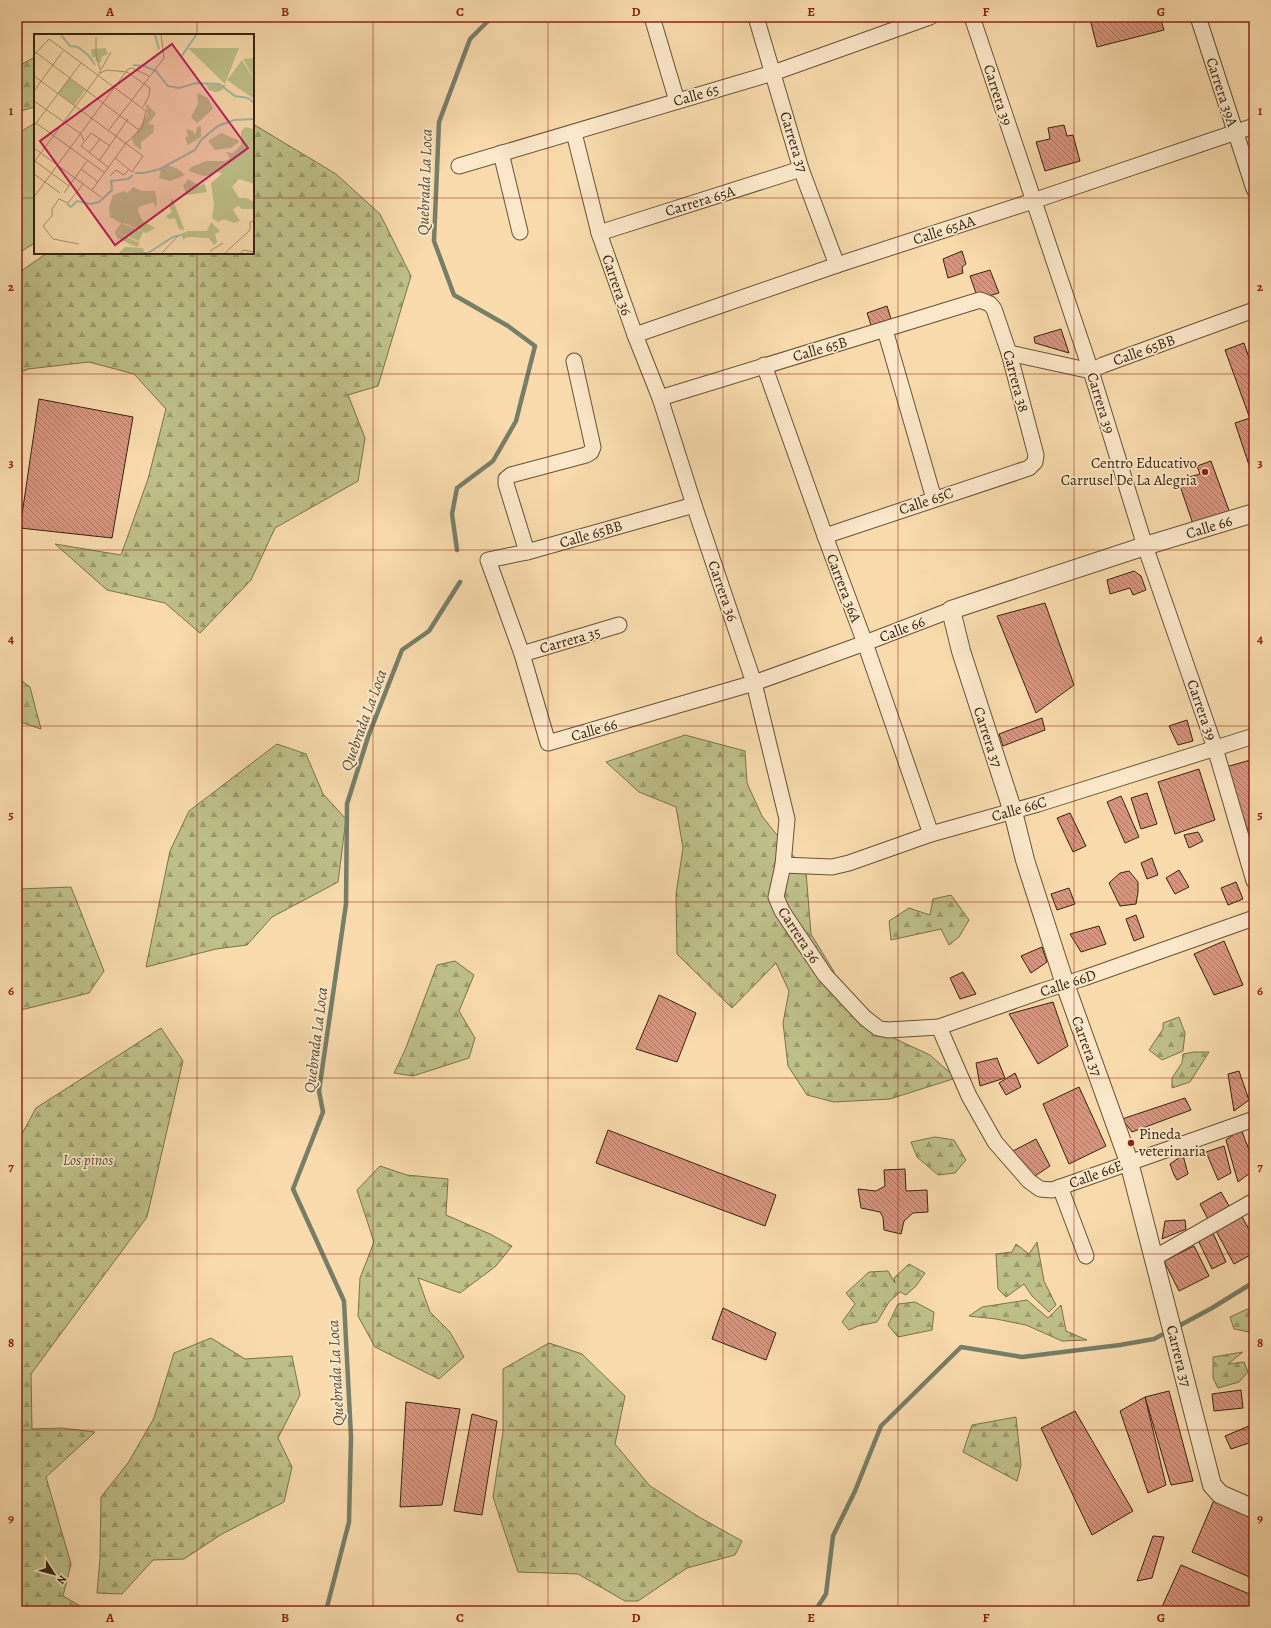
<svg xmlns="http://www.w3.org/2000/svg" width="1271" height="1628" font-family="Alegreya,serif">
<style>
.forest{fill:url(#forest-firs);stroke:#7c724c}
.pitch{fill:#bec08a;stroke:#7c724c}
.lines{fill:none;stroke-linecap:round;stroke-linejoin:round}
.stream{stroke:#767f68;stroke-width:4.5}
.building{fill:url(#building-back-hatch);stroke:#39240f}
.minor-casing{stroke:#695237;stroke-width:17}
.tertiary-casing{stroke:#695237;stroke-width:20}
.minor{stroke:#fbe8ca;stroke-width:15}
.tertiary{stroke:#fbe8ca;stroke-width:18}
.grid{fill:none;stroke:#8f2418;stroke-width:1;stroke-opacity:0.55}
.poi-dot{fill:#8f2418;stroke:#fbe8ca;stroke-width:1.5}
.labels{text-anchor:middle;stroke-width:3.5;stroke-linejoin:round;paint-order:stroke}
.street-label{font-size:15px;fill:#39240f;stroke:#fbe8ca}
.poi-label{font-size:15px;fill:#39240f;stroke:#fbe8ca;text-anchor:end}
.park-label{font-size:15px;font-style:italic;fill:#5a4b2e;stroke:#fbe8ca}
.water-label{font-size:16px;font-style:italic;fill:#58523c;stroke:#fbe8ca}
.inset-river{fill:none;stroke:#9fbca4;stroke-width:2}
.inset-road{fill:none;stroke:#ac926e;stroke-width:1}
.view{fill:#c2185b;fill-opacity:0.15;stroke:#c2185b;stroke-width:2}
.inset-edge{fill:none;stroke:#39240f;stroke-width:2}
.neatline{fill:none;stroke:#8f2418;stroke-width:1.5}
.grid-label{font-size:13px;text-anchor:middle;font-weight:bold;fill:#8f2418}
</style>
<defs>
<pattern id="forest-firs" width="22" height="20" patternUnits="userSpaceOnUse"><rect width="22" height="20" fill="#bec08a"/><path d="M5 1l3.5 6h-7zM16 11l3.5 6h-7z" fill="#9b9c6f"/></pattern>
<pattern id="building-back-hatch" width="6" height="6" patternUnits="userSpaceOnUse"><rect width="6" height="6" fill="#d7957f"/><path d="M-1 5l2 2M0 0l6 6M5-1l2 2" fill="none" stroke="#af7966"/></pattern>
</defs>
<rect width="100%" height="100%" fill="#f9dbae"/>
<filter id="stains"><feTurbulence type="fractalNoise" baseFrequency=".005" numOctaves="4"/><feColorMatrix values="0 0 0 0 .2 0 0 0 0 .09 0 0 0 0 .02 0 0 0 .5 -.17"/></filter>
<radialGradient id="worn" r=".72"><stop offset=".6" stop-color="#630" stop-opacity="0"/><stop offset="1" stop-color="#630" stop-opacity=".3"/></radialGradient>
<!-- forest -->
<g class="forest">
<path d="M35,57V107L17,112V67Z"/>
<path d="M253,124L336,174L380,214L411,276L378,386L348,395L365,438L358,481L275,528L251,580L200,633L165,603L107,590L55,544L121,555L148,479L166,409L134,374L89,362L28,369L17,374V274L47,253H253Z"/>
<path d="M17,677L30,687L41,729L17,721Z"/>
<path d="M685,735L745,751L747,783L762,816L806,872L811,934L833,970L850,1011L889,1036L930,1055L956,1078L890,1099L834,1102L807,1095L788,1066L783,1023L789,991L776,963L732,1008L677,954L676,894L683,848L676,807L639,792L606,762Z"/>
<path d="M277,744L306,754L323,794L346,819L338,882L272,917L247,945L216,949L146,967L170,851L189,811Z"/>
<path d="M71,887L104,971L89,993L17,1011V888L19,889Z"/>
<path d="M951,895L969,920L959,937L949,945L941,929L891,940L889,921L909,908L930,915L933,899Z"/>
<path d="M455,961L474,975L459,1011L475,1038L469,1058L413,1076L394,1073L405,1050L437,965Z"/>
<path d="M1179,1017L1185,1033L1183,1051L1162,1060L1149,1050L1163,1029V1023Z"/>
<path d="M161,1028L183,1061L147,1217L31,1374L32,1429L61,1428L95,1432L46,1477L71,1564L63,1596L89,1611H17V1143L36,1108Z"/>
<path d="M1194,1052H1209L1190,1082L1172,1088V1078L1182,1063L1183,1054Z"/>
<path d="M935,1137L954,1140L966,1160L955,1173L938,1175L917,1157L911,1142Z"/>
<path d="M380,1166L407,1175L448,1179L446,1215L490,1234L512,1246L496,1266L460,1293L418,1278L430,1312L450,1332L464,1357L439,1379L375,1347L358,1316L360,1278L374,1242L357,1190Z"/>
<path d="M1037,1242L1044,1281L1056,1305L1049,1312L1032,1296L1024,1284L1006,1297L998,1289L996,1254L1012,1252L1016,1244L1029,1254Z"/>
<path d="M909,1264L925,1273L916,1286L906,1295L900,1292L889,1302L877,1322L858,1326L849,1330L842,1322L855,1304L846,1293L869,1272L888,1271L895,1283L894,1278Z"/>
<path d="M1027,1300L1048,1318L1061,1305L1066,1331L1087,1340L1062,1341L1026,1325L996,1319L969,1316L982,1307Z"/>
<path d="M915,1302L934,1312L932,1330L898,1337L888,1325L898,1304Z"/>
<path d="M1254,1306V1333L1234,1329L1230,1317Z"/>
<path d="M211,1338L245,1359L292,1356L300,1395L278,1438L292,1467L284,1502L222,1534L184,1559L153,1560L122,1594L97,1593L100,1558L101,1497L128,1463L154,1418L174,1353Z"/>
<path d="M549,1343L582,1354L625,1396L615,1444L650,1486L699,1517L742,1541L735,1555L687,1568L638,1601H625L578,1574L518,1572L493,1497L503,1432V1369Z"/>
<path d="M1243,1352L1228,1364L1244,1362L1248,1372L1239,1382L1218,1388L1213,1378V1357Z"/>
<path d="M1016,1417L1021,1465L1017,1481L963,1452L972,1425Z"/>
</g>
<!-- pitch -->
<path class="pitch" d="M35,123V243L17,254V134Z"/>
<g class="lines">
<!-- stream -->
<g class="stream">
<path d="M457,550L452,514L457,488L493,461L516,421L535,346L508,326L454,295L434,241L439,122L470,39L492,17"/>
<path d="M1175,1328L1212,1308L1254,1282"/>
<path d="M326,1611L349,1522L351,1437L344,1301L293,1189L323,1112L319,1091L346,904L347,804L368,737L402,650L429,631L460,582"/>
<path d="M815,1611L826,1594L833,1536L855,1491L881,1426L961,1347L1022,1357L1120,1345L1154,1339L1169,1331"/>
</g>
</g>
<!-- building -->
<g class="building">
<path d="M1097,17H1160L1164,30L1097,47L1090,19Z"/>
<path d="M1064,125L1067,136L1073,135L1080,161L1045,171L1036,142L1050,139L1048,128Z"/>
<path d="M962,251L966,264L962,267L963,273L948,278L943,259Z"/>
<path d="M990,270L999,293L978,299L970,276Z"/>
<path d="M887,306L892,322L872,328L867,313Z"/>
<path d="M1061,329L1069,353L1035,343L1034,337Z"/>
<path d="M1244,343L1254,373V415L1249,416L1225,350Z"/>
<path d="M39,399L133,417L112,538L20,528Z"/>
<path d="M1250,418L1254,428V480L1235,423Z"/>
<path d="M1211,461L1231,516L1194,527L1178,480L1200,474L1197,466Z"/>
<path d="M1134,571L1141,576L1146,590L1133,595L1130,588L1110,594L1107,580Z"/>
<path d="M1045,603L1074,685L1036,713L997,616Z"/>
<path d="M1042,718L1045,730L1003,746L999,734Z"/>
<path d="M1187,720L1193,741L1178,745L1169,726Z"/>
<path d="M1254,759V845L1253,846L1226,767Z"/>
<path d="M1199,769L1215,820L1175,834L1158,782Z"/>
<path d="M1147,793L1157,824L1141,829L1131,798Z"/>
<path d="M1121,796L1139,837L1125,843L1107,802Z"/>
<path d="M1070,813L1086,846L1073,852L1057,818Z"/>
<path d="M1198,832L1203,841L1189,848L1184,835Z"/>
<path d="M1152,858L1158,875L1147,879L1141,863Z"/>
<path d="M1179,870L1189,887L1175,894L1166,878Z"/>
<path d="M1129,871L1138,882V892L1136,904L1120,906L1109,883L1120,873Z"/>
<path d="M1236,882L1243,899L1228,905L1221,888Z"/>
<path d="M1069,888L1075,904L1057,910L1051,894Z"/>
<path d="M1136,915L1144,937L1134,941L1126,919Z"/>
<path d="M1099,926L1106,944L1081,952L1070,934Z"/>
<path d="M1224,941L1243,985L1214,995L1194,954Z"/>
<path d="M1042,947L1047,962L1031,973L1021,956Z"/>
<path d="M963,972L976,994L960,999L950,978Z"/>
<path d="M659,995L696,1013L677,1062L636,1049Z"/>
<path d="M1053,1002L1068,1046L1038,1064L1009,1014Z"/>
<path d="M997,1058L1005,1078L980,1086L976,1063Z"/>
<path d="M1239,1071L1249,1100L1234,1111L1228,1074Z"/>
<path d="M1015,1073L1021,1087L1006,1095L999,1083Z"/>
<path d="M1079,1087L1106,1146L1069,1164L1043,1104Z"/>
<path d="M1185,1098L1191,1110L1132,1132L1122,1119Z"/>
<path d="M1241,1129L1254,1163V1170L1238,1182L1226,1140Z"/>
<path d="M608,1130L776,1195L765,1226L596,1163Z"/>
<path d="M1036,1139L1050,1166L1032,1178L1011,1152Z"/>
<path d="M1224,1146L1231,1173L1218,1180L1206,1152Z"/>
<path d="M1183,1155L1188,1174L1177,1180L1174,1175L1170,1164Z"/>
<path d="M905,1169L906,1191L927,1190L928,1212L913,1213L904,1221L901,1234L884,1230L883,1217L880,1212L861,1208L858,1189L876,1191L885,1186L884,1170Z"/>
<path d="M1221,1192L1232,1211L1210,1223L1200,1204Z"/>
<path d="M1241,1215L1254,1238V1253L1234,1264L1215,1229Z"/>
<path d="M1185,1220L1186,1229L1162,1239L1165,1221Z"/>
<path d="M1213,1233L1226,1262L1212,1269L1198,1240Z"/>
<path d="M1194,1246L1209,1276L1179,1291L1164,1261Z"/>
<path d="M723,1308L776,1333L766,1360L712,1339Z"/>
<path d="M1241,1390L1243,1408L1214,1411L1212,1394Z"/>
<path d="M1169,1391L1193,1481L1171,1485L1145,1397Z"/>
<path d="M1145,1397L1166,1485L1148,1493L1120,1411Z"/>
<path d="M406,1402L460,1409L442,1505L400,1507Z"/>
<path d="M1075,1411L1133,1511L1092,1535L1041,1428Z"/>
<path d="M472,1414L497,1421L482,1515L454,1511Z"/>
<path d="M1249,1426L1252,1442L1231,1449L1225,1436Z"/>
<path d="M1214,1500L1254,1518V1579L1192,1552Z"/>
<path d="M1153,1536L1164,1537L1152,1578L1137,1581Z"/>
<path d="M1181,1565L1254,1596V1611H1160Z"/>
</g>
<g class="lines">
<defs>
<g id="minor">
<path d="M652,17L677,101"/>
<path d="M756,17L801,169L837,265"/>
<path d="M972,17L1091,371L1145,546L1215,748L1254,881"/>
<path d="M1198,17L1254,189"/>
<path d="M574,133L599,233L635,335L660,398L694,505L754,683L787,819L783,865L776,897L782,911L825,975L865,1018L878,1028L888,1030L939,1027L1042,991L1084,978L1254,918"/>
<path d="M501,153L520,232"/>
<path d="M459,166L773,73L930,17"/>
<path d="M599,233L801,169"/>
<path d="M885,330L934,499"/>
<path d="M635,335L837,265L1033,201L1254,126"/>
<path d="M1009,353L1091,371L1103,365L1254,310"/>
<path d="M764,365L825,536L865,643L931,834"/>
<path d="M660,398L980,300L990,304L994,309L1009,353L1036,455L1035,462L1029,468L825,536"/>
<path d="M694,505L527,552L488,560L522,654L548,743L754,683L865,643L951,610"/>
<path d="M527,552L506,484V479L511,475L586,455L591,452L593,447L574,361"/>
<path d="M522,654L619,625"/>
<path d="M783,865L832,867L849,863L931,834L1038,804L1254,736"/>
<path d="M939,1027L969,1096L995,1142L1029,1181L1040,1189L1052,1190L1254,1119"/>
<path d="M1060,1187L1086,1256"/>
<path d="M1154,1258L1254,1201"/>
</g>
<path id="tertiary" d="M1254,513L1145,546L951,610L961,651L1013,812L1025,860L1065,984L1129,1162L1212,1485L1220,1494L1254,1509"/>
</defs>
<!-- minor casing -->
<use href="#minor" class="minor-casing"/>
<!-- tertiary casing -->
<use href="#tertiary" class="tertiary-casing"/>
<!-- minor -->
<use href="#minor" class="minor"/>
<!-- tertiary -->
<use href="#tertiary" class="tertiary"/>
</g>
<!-- grid -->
<path class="grid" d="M197,17V35M373,17V1611M548,17V1611M723,17V1611M898,17V1611M1074,17V1611M17,198H35M253,198H1254M197,253V1611M17,374H1254M17,550H1254M17,726H1254M17,902H1254M17,1078H1254M17,1254H1254M17,1430H1254"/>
<!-- markers -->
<g class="poi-dot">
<circle cx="1205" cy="472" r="4"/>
<circle cx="1131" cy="1143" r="4"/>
</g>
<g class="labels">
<!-- street labels -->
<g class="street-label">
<text transform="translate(1222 92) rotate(72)" y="5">Carrera 39A</text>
<text transform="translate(696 95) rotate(-16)" y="5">Calle 65</text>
<text transform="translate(998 95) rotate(72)" y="5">Carrera 39</text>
<text transform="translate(794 142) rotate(73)" y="5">Carrera 37</text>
<text transform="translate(700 201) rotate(-17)" y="5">Carrera 65A</text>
<text transform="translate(944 230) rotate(-18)" y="5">Calle 65AA</text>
<text transform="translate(617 285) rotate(71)" y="5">Carrera 36</text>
<text transform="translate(820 349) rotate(-16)" y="5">Calle 65B</text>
<text transform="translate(1144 350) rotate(-20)" y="5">Calle 65BB</text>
<text transform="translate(1016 381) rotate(75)" y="5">Carrera 38</text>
<text transform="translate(1101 403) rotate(73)" y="5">Carrera 39</text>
<text transform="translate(926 501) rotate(-19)" y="5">Calle 65C</text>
<text transform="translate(1209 527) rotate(-17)" y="5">Calle 66</text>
<text transform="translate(591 534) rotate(-16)" y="5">Calle 65BB</text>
<text transform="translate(844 588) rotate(69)" y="5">Carrera 36A</text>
<text transform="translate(723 591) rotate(71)" y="5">Carrera 36</text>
<text transform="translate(902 629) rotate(-21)" y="5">Calle 66</text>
<text transform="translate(570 640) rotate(-16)" y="5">Carrera 35</text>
<text transform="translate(1202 710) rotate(71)" y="5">Carrera 39</text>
<text transform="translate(594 730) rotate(-16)" y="5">Calle 66</text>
<text transform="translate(988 737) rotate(72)" y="5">Carrera 37</text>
<text transform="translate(1019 809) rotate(-16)" y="5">Calle 66C</text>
<text transform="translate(799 935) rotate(57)" y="5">Carrera 36</text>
<text transform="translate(1068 983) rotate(-18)" y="5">Calle 66D</text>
<text transform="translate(1087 1046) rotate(70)" y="5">Carrera 37</text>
<text transform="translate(1096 1174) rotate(-20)" y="5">Calle 66E</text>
<text transform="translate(1179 1356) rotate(76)" y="5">Carrera 37</text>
</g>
<!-- poi labels -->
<g class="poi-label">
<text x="1197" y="468">Centro Educativo<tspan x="1197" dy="17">Carrusel De La Alegria</tspan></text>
<text x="1139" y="1139" text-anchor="start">Pineda<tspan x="1139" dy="17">veterinaria</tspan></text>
</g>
<!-- park labels -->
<g class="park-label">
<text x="88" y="1165">Los pinos</text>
</g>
<!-- water labels -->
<g class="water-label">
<text transform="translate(424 182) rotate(-88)" y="6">Quebrada La Loca</text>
<text transform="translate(363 720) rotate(-70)" y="6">Quebrada La Loca</text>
<text transform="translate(315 1040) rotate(-83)" y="6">Quebrada La Loca</text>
<text transform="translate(335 1373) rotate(-93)" y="6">Quebrada La Loca</text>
</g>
</g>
<!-- overview -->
<g transform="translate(34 34)">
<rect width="220" height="220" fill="#f9dbae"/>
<path d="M72,14L74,20L68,23L67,29L61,27L62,23L58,24L57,15ZM154,14H205L191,50ZM220,24V44L209,25ZM208,26L220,45V65L193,46ZM171,49L177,51H192L187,57L181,58L175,56ZM163,59L174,64L179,75L163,89L157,83L164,70ZM112,69L122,80L114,90L120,91L119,99L107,108V116L100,111L98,105L113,81ZM164,92L167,93V103L154,111L151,104L154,102L152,95L159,97L161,101ZM211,93L220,95V150L205,145L198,153L205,164H213L220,168V175H208L204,172L199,176L206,187L200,189L190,185L184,188L178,184L180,171L177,149L188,140L182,137L178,141L169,142L155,137L157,133L172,127H191L196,124L192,118L199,119L207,111V97ZM187,99L204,106L205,108L197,114L181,116L174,107ZM133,131L144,135L151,141L136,147L125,144L127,134ZM154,145L166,152L170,149L173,158L153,161L149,152ZM99,153L108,157H121L123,167L122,174L119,168L105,173L104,178L109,187L121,194L112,199L90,189L84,199L106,209L103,213L83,204L81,198L87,189L76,183L75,173L79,161L90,157L93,159ZM138,164L149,192L150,196L145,195L141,184L135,185L132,182L138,178L135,172ZM177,188L186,197L181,200L183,208L180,211L175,204L153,203L149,206L147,200L154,197H173ZM91,213L109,214L110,218L85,219Z" fill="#bec08a"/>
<path d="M35,44L51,56L40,71L24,59Z" fill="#bec08a"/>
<path d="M89,190L109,198L105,207L85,199Z" fill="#bec08a"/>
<path class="inset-river" d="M27,1L36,12L44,13L54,21L61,31M121,1L125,15M147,23L162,1M99,31L110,32L122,37L134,52L145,54L162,49L185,50L201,62L214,64L220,69M101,139H110L126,135L161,116L167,106L184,92L200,86L220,85M33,170L37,173L43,167L56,170L65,168L78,156L77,147L94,145L99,141M100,219H113M114,219L139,203L147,201"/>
<path class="inset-road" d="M62,3V21L66,35M0,17L105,96M0,21L15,5L112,77L108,94L92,109L58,156M65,39L77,18M0,42L109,122L98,138L81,124M0,57L29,17M0,67L47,100L50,107M2,89L71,139M0,92L47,29M74,97L130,24L127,1M0,114L67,163M55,119L66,105M1,127L35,152M65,127L94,85M0,128L66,39L73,36L93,38L116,54L115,62L109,73M74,133L47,112L57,99L76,112M47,135L64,148M0,140L26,159M76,142L82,136L90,141L95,135M30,159L53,127M0,163L94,35L98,34L115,42M45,210L19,205L9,192L18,182V175L25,165L34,169L49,150M176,217L189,209M128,219L143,203M191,219L216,196V188L220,187M207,219L209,216L220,218"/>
<path class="view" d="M138,10L214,114L81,211L6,107Z"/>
<rect width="220" height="220" class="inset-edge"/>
</g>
<!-- margin -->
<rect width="1271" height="1628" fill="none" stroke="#f9dbae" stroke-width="44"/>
<!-- north arrow -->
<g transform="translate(54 1574) rotate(126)" stroke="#fbe8ca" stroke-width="3" paint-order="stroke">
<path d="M0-3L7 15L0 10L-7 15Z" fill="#39240f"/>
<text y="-6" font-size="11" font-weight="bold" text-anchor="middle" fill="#39240f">N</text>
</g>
<rect x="22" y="22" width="1227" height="1584" class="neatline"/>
<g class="grid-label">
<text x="110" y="16">A</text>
<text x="285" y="16">B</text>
<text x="460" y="16">C</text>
<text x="636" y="16">D</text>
<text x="811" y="16">E</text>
<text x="986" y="16">F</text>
<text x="1161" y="16">G</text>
<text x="11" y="115">1</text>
<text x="1260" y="115">1</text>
<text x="11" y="291">2</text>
<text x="1260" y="291">2</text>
<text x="11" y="467">3</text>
<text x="1260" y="467">3</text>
<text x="11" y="643">4</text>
<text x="1260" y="643">4</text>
<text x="11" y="819">5</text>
<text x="1260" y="819">5</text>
<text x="11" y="995">6</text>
<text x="1260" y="995">6</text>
<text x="11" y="1171">7</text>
<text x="1260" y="1171">7</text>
<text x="11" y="1347">8</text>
<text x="1260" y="1347">8</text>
<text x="11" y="1523">9</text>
<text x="1260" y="1523">9</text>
<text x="110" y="1622">A</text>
<text x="285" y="1622">B</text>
<text x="460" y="1622">C</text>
<text x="636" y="1622">D</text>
<text x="811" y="1622">E</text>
<text x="986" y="1622">F</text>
<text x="1161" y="1622">G</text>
</g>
<rect width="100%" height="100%" filter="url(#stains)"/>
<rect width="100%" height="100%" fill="url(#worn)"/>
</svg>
